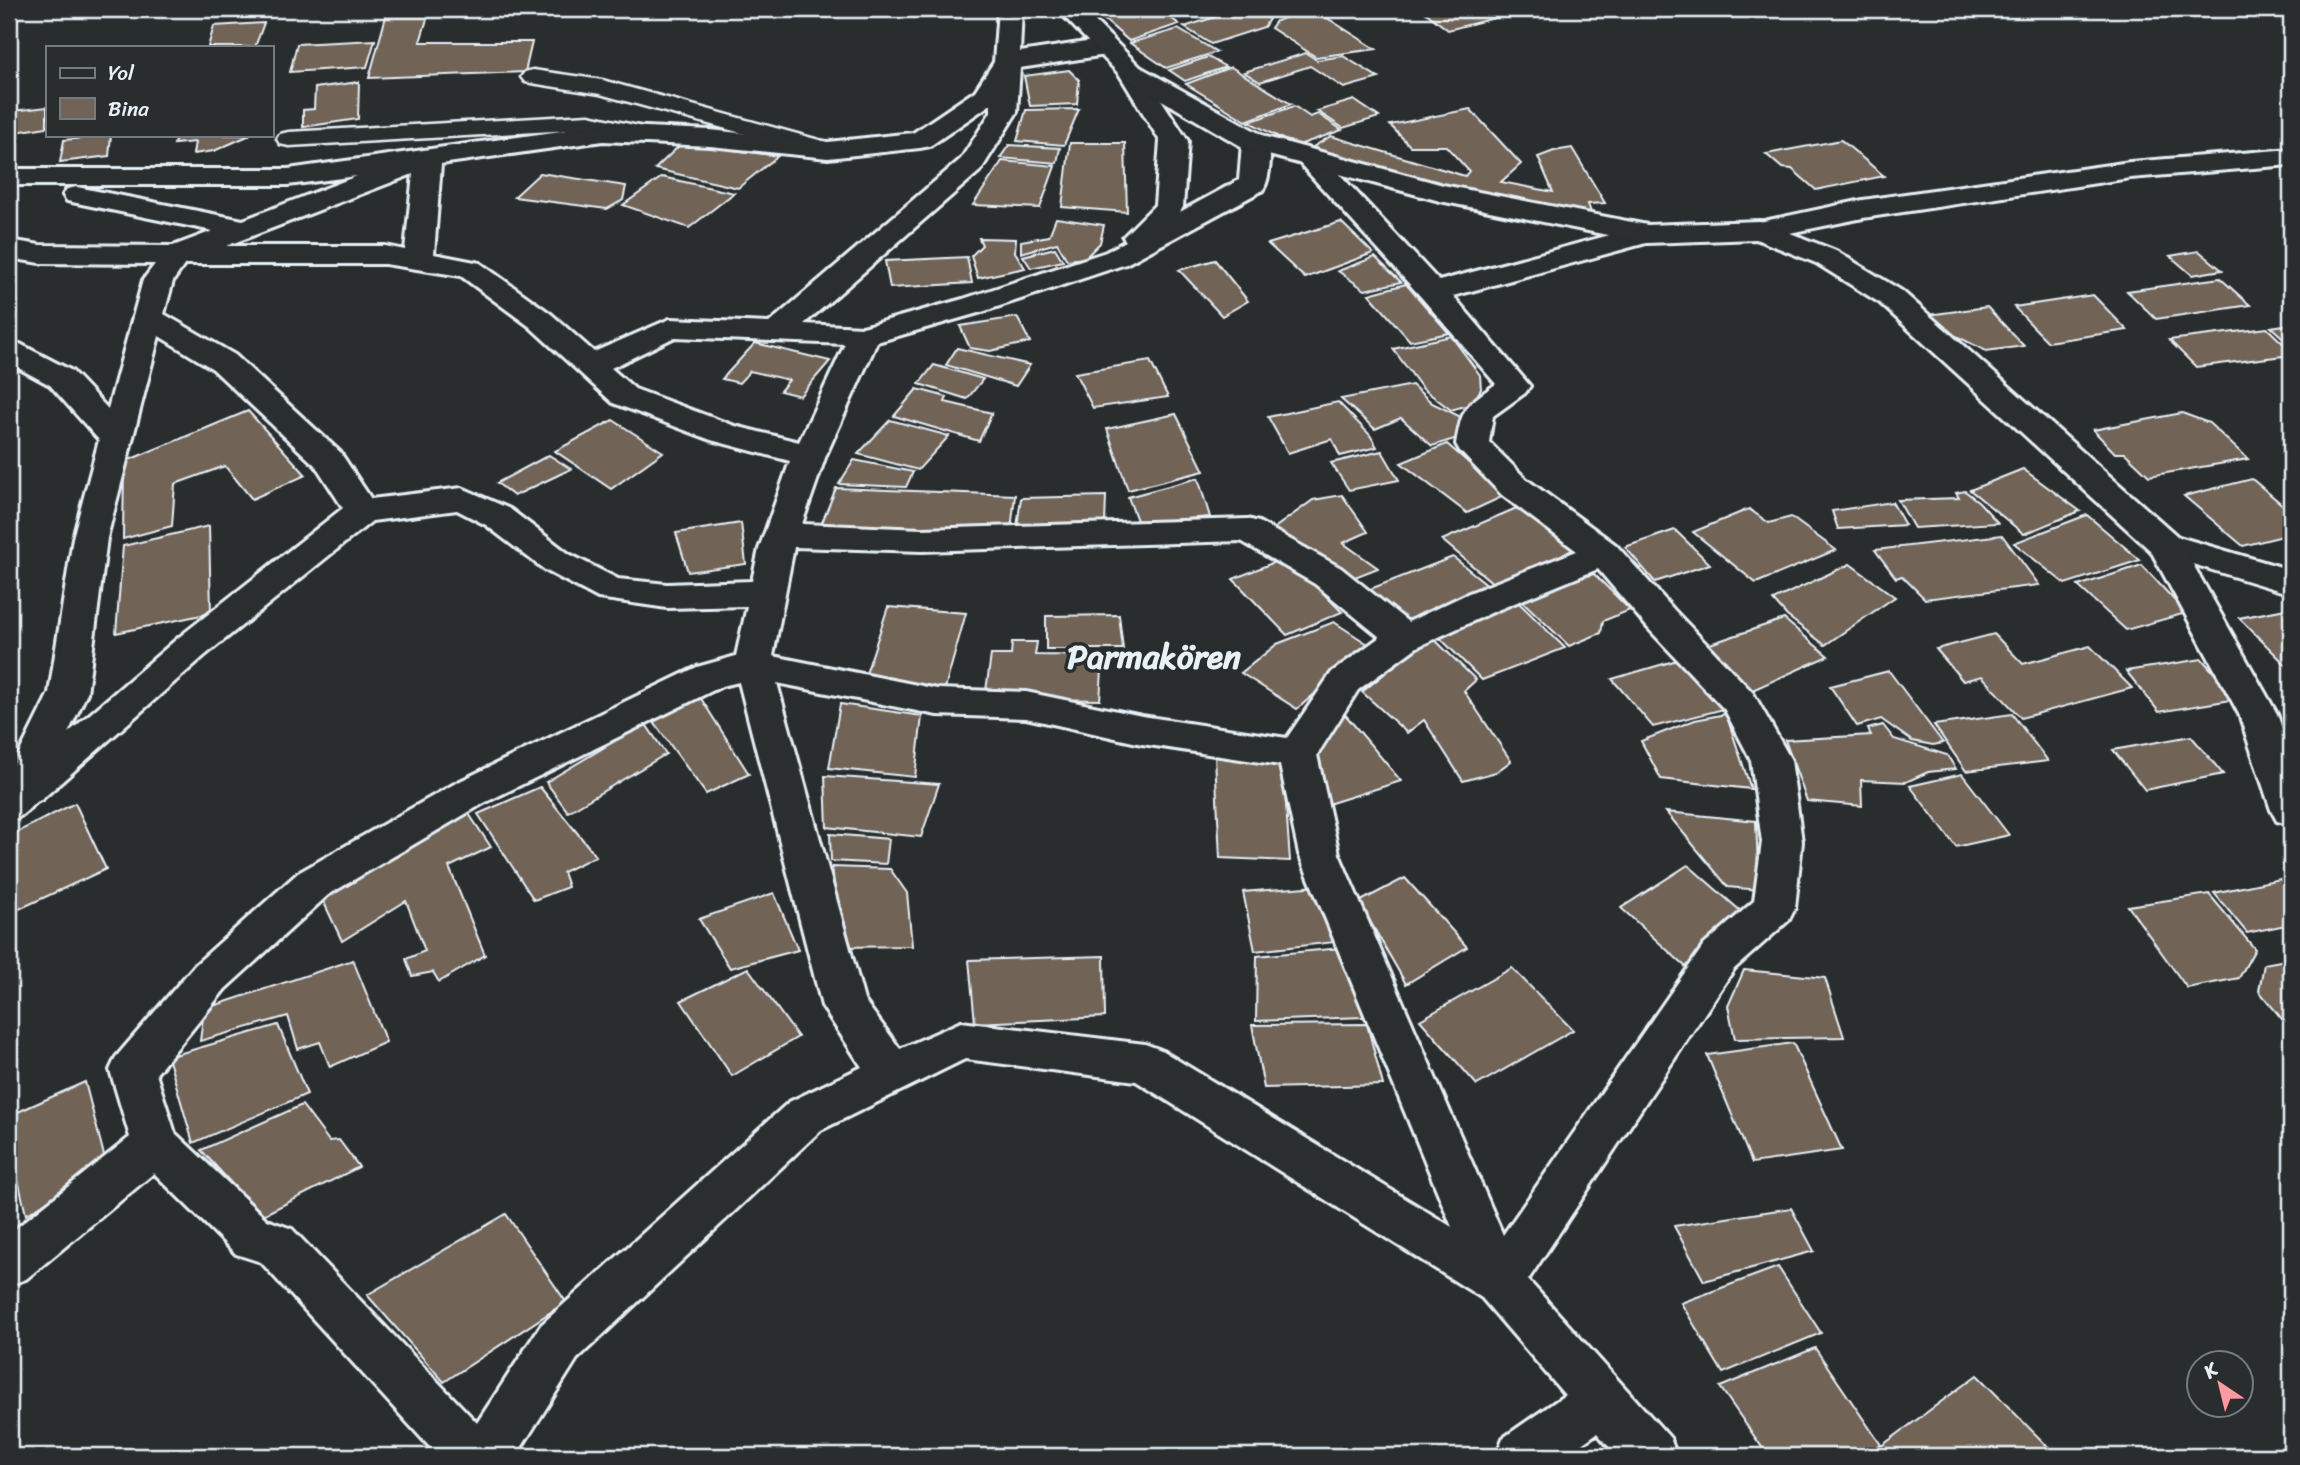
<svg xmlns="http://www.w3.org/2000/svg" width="2300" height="1465" font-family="Sriracha,sans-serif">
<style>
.building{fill:#716357;stroke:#e8f1f8;stroke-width:2}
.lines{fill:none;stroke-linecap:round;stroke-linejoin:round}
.lane-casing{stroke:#e8f1f8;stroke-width:5}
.street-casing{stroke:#e8f1f8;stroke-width:6}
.secondary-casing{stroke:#e8f1f8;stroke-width:6}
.lane{fill:#2a2d2e;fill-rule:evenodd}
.street{fill:#2a2d2e;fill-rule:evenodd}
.secondary{fill:#2a2d2e;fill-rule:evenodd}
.labels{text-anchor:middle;stroke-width:7;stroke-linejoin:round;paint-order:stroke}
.district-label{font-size:33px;font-weight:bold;fill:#e8f1f8;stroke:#2a2d2e}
</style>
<rect width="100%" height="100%" fill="#2a2d2e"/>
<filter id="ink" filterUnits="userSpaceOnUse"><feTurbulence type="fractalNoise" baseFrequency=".0143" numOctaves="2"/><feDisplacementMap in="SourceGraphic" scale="14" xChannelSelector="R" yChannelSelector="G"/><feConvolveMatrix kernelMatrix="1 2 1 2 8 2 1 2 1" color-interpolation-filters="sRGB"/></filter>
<g filter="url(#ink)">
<!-- building -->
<g class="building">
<path d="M388,9H430L420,42H532L525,72L369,78Z"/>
<path d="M1128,9H1159L1179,24L1129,41L1099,15Z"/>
<path d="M1240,9H1255L1269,19L1264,27L1211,44L1184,27Z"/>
<path d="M1307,9H1313L1376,49L1316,57L1271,28L1276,21Z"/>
<path d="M1421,9H1518L1522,11L1448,30Z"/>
<path d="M264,23L255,47H208L214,26Z"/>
<path d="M1178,29L1217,52L1166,68L1130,43Z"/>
<path d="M375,40L367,67L290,72L297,44Z"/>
<path d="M1306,53L1317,60L1343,56L1379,78L1344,88L1310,66L1260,82L1244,72Z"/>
<path d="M1208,57L1226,67L1185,81L1169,70Z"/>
<path d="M1231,67L1291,104L1246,121L1186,84Z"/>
<path d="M1069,70L1079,80L1077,104L1030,106L1024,76Z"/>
<path d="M359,82L358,119L303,127V110L314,109L315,88Z"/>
<path d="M1354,100L1379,117L1343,128L1317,111Z"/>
<path d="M1294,106L1310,117L1318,114L1342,130L1296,146L1249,122Z"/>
<path d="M47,107V127L9,133L13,111Z"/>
<path d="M1079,109L1064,145L1017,141L1026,110Z"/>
<path d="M1470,109L1521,164L1501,182L1553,192L1538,157L1554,151L1572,148L1605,203L1588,204L1593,218L1440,188L1308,150L1331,136L1465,176L1469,171L1446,146H1410L1390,125Z"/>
<path d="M111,135L109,156L60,162L64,140Z"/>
<path d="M177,135H250L214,151L193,154L195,142L174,144Z"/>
<path d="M1841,140L1884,176L1816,190L1792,169L1782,168L1766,154Z"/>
<path d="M682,143L778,156L738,188L655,169Z"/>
<path d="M1070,143H1125L1127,212L1062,207Z"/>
<path d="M1009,145L1060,148L1057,163L1000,158Z"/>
<path d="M1002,161L1055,166L1040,208L973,205Z"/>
<path d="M540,173L626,186L623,200L607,209L514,197Z"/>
<path d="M662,177L734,193L689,228L623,205Z"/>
<path d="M1056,218L1104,225L1100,243L1085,258L1067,260L1057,243L1021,253V241L1049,236Z"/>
<path d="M1341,222L1373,253L1305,278L1268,244Z"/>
<path d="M979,238L1016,239L1015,252L1025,268L978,278L971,256L982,245Z"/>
<path d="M1055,248L1063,261L1031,268L1023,256Z"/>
<path d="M2199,251L2222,270L2192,275L2170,256Z"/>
<path d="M967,257L972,283L890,288L885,261Z"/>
<path d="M1375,257L1401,282L1365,290L1338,271Z"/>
<path d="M1215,260L1248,301L1222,316L1179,270Z"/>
<path d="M2220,278L2250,305L2156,319L2127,291Z"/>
<path d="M1406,284L1449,333L1410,341L1369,294Z"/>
<path d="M2093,295L2127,330L2048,342L2014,307Z"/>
<path d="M1987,307L2024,346L1986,351L1944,330L1928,315Z"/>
<path d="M1017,317L1030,342L990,351L970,348L960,326Z"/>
<path d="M2291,324V345L2271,327Z"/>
<path d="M2267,328L2291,351V355L2196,367L2169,340Z"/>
<path d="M1451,336L1480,375L1481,389L1472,404L1451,410L1422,388L1393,349Z"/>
<path d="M755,343L830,361L800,396L780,391L789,380L750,371L739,383L722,379Z"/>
<path d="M957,348L1030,365L1016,386L946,365Z"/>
<path d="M1150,361L1168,397L1093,408L1075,373Z"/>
<path d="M934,365L983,379L967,399L919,384Z"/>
<path d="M1412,385L1432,403L1459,416L1465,423L1461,437L1432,446L1401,418L1375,429L1341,399Z"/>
<path d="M917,389L947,397L945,402L992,413L979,441L894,416Z"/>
<path d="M1338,402L1370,435L1377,447L1340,456L1332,439L1288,453L1268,417Z"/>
<path d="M248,411L306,475L252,499L225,466L175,484L172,526L123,539L124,462Z"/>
<path d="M2182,413L2209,423L2248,459L2149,476L2125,453H2115L2093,430Z"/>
<path d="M1176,414L1204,471L1128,490L1107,429Z"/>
<path d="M613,420L663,452L611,489L555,451Z"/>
<path d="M890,420L949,436L918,470L858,454Z"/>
<path d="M1447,444L1506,495L1467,513L1401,463Z"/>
<path d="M1382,451L1399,480L1349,490L1331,463Z"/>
<path d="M549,455L571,469L514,496L497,483Z"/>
<path d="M854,460L913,472L906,487L839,484Z"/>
<path d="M2023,469L2080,511L2024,534L1970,490Z"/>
<path d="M1198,478L1210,517L1138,523L1128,497Z"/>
<path d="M2252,479L2291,512V534L2243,546L2184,496Z"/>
<path d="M836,488L1015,495L1011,530L821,525Z"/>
<path d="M1965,491L1979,502L1998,523L1914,528L1898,500L1959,498L1956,493Z"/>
<path d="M1342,495L1368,532L1343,543L1378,568L1350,579L1273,529L1313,500Z"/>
<path d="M1106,496L1105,524L1017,527L1021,498Z"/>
<path d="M1892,502L1905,525L1838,529L1832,511Z"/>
<path d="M1519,507L1573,550L1494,584L1442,540Z"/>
<path d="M1749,509L1769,523L1791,517L1836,550L1756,583L1693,532Z"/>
<path d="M2087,515L2140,560L2065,584L2014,543Z"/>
<path d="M741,523L746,564L688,572L676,533Z"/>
<path d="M209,526L211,613L116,633L123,546Z"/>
<path d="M1675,530L1710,564L1655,582L1625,547Z"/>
<path d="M2002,535L2039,585L1925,599L1902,576L1896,578L1875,550Z"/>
<path d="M1287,557L1342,612L1287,635L1233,579Z"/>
<path d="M1453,557L1493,589L1411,625L1370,589Z"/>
<path d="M1850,564L1895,597L1825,645L1787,616L1773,600Z"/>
<path d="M2142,565L2186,613L2126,630L2078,586Z"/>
<path d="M1594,574L1630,610L1603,621L1601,633L1569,646L1518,597Z"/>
<path d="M1514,598L1565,648L1482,680L1435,633Z"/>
<path d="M888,607L966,613L944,692L863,683Z"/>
<path d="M2291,608V670L2239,618Z"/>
<path d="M1119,615L1123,649H1046V616Z"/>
<path d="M1784,619L1828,656L1748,692L1701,647Z"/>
<path d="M1334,622L1371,646L1297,709L1241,673L1277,644Z"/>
<path d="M1994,634L2023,664L2090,646L2132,688L2021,718L1982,676L1963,681L1936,649Z"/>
<path d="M1431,636L1476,680L1464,691L1511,761L1496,772L1463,781L1424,720L1407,733L1362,692Z"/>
<path d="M1012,642H1037L1035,655L1103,656L1100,700L985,698L991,655H1011Z"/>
<path d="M1681,659L1724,709L1653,727L1612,679Z"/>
<path d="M2202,659L2237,699L2159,712L2126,671Z"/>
<path d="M1889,671L1943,743L1933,745L1912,741L1881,719L1857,726L1830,686Z"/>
<path d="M700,697L749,774L706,794L650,717Z"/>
<path d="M840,704L922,716L915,777L829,768Z"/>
<path d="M1338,706L1401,781L1325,805L1317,791L1318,749Z"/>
<path d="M1726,714L1751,789L1661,779L1641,741L1695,720Z"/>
<path d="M2012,714L2048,761L1966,771L1934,725Z"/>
<path d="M645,723L666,754L568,812L546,782Z"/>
<path d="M1883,725L1894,739L1947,755L1956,769L1928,772L1906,782L1861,780L1862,806L1807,801L1785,740L1871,735L1868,729Z"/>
<path d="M2191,736L2223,774L2145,790L2113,750Z"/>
<path d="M1215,757L1283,764L1290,861L1220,858Z"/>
<path d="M1962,774L2009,835L1956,847L1910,786Z"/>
<path d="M825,776L939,784L921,837L827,827Z"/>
<path d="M540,787L596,856L563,872L568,887L534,900L478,814Z"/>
<path d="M75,803L106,869L17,910L9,898V836Z"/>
<path d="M465,808L491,847L449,867L485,955L439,982L433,972L412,976L406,959L425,951L406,901L342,941L319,892Z"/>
<path d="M1666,812L1756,821L1759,890L1728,887Z"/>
<path d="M830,834L889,839L886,864L831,861Z"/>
<path d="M1688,865L1752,921L1688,969L1621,908Z"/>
<path d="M832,867L890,869L907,893L912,946L842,947Z"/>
<path d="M1405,878L1467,947L1406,984L1359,902Z"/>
<path d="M2280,879L2291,893V924L2247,933L2214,893Z"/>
<path d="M1319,886L1335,942L1255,951L1243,892Z"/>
<path d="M774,893L798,950L730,968L699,919Z"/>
<path d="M2209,894L2255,949L2239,978L2187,988L2128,906Z"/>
<path d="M1341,948L1364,1017L1256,1021L1257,956Z"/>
<path d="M1104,956L1105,1017L975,1023L969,960Z"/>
<path d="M2291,959V1030L2259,991L2264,964Z"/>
<path d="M353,960L386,1042L330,1067L320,1042L298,1049L288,1016L200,1041L204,1009Z"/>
<path d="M748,968L798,1037L732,1076L681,1001Z"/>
<path d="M1512,968L1573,1030L1477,1085L1420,1020Z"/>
<path d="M1744,970L1825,978L1844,1037L1735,1039L1728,1006Z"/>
<path d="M1367,1024L1383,1085L1264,1088L1252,1025Z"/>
<path d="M278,1025L307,1094L193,1143L168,1057Z"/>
<path d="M1793,1043L1842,1150L1752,1163L1707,1055Z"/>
<path d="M85,1082L106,1163L26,1215L9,1139V1116Z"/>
<path d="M302,1105L329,1141L339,1140L359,1167L261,1216L201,1150Z"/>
<path d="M1791,1208L1814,1251L1704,1281L1674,1226Z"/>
<path d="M506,1214L566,1302L444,1382L367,1295Z"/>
<path d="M1778,1267L1821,1333L1723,1373L1681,1303Z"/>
<path d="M1815,1348L1881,1445L1863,1456H1768L1720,1387Z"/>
<path d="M1977,1375L2057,1456H1868Z"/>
</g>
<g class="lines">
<defs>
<g id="lane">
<path d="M533,70L602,80L837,145L840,150L837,155L828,157L600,94L525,82L521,77L525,72Z"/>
<path d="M589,115L656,130L659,135L656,140L647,142L589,129L289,146L280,144L277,139L280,134L289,132Z"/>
</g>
<g id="street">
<path d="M998,9H1022L1020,52L1106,39L1115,42L1119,47L1115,52L1106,55L1020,68L1017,112L981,170L804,324L863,327L963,299L1106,252L1126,241L1123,237L1155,205L1160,141L1118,72L1122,67L1131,64L1140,67L1188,141L1183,207L1180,212L1239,180L1242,143L1246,137L1256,135L1266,137C1273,148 1270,179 1263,190L1126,264L985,311L877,342L826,455L802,524L922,529L1247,519L1259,522L1341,568L1408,622L1469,593L1577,551L1502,495L1460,451L1456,444C1463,406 1464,407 1496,384L1422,298L1295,158L1299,152L1309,150L1319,152L1439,281L1647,225L1657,228L1661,234L1657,240L1453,296L1530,386L1525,393L1493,416L1489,442L1526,479L1616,545L1674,610L1753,693L1791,760L1802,842L1795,908L1789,920L1734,969L1528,1280L1670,1438L1677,1456H1617L1597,1433L1565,1456H1496L1503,1438L1565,1395L1482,1298L1136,1081L965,1059L821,1130L577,1359L516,1456H438L261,1262L236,1254L154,1173L26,1279L9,1285V1234L130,1137L110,1070L116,1057L195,965L298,873L456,783L697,667L736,656L747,606L667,608L598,598L545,570L486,525L457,510L372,521L204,656L41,800C29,804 29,815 9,821V774L49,693L73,538L99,440L50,385L9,363V342L20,344L72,371L108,409L143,280L155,264L40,263L9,258V240L40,245L173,246L213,231L67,201L63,195L67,189L77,187L243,220L357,176L288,185H9V169H288L603,125L710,130L828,142L913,133L975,91L994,62ZM991,104V112L961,159L769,323L670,319L594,352L551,314L480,263L434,254L441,164L603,141L710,146L828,158L920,148L930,146ZM413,174L405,250L385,246H226ZM185,264H385L461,276L529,326L613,403L711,440L790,461L759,549L752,581L667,584L618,579L569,554L510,509L462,488L371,499L340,452L235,355L164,314L173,281ZM159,336L213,369L316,466L343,508L178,638L68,733L87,693L107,538ZM675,337L845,344L799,442L735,426L635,389L611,368ZM1241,541L1315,584L1380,637L1332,672L1287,738L1142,716L1026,692L937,689L773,656L794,547L922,551ZM1598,569L1648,628L1725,710L1751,760L1762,842L1754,901L1704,945L1503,1235L1339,854L1317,755L1358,690L1417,647L1495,611ZM739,682L822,1006L862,1067L789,1102L541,1325L477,1423L292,1229L267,1220L175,1133L156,1074L225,989L328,895L484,803L722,686ZM777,683L937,715L1026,718L1142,744L1280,765L1299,854L1452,1227L1161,1050L1145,1044L961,1022L900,1049L864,1000Z"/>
<path d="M2291,149V165L2130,178L1863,218L1760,239L1750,236L1746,230L1750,224L1863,200L2130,162Z"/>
<path d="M2165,533L2291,570V594L2153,552L2148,544L2153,536Z"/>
</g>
<path id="secondary" d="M1057,9H1083L1140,67L1266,137L1443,185L1647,225L1760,221L1836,251L1902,291L2177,536L2277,714L2291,754V825L2277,821L2271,810L2239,714L2151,551L1880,303L1816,263L1756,239L1647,243L1440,201L1246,149L1122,77Z"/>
</defs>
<!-- lane casing -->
<use href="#lane" class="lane-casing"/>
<!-- street casing -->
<use href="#street" class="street-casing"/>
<!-- secondary casing -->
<use href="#secondary" class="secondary-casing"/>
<!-- lane -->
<use href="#lane" class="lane"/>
<!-- street -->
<use href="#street" class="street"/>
<!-- secondary -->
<use href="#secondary" class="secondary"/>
</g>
</g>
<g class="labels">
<!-- district labels -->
<g class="district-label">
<text x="1154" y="668">Parmakören</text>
</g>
</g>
<!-- margin -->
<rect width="2300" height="1465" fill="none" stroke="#2a2d2e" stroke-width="35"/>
<rect x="18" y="18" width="2265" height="1430" fill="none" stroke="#e8f1f8" stroke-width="2.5" filter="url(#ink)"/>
<!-- legend -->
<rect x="46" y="46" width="228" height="91" fill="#2a2d2e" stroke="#767b7f" stroke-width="2"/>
<rect x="60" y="68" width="35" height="10" fill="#2a2d2e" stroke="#767b7f" stroke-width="2"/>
<text x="108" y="80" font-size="21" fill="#e8f1f8">Yol</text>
<rect x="60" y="98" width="35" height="21" fill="#716357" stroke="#767b7f" stroke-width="2"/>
<text x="108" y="116" font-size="21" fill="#e8f1f8">Bina</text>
<!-- north arrow -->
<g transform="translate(2220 1384) rotate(325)"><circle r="33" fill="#2a2d2e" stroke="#767b7f" stroke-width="2"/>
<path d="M0-5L12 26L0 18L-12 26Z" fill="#ff9aa2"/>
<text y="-10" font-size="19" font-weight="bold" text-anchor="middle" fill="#e8f1f8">K</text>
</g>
</svg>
